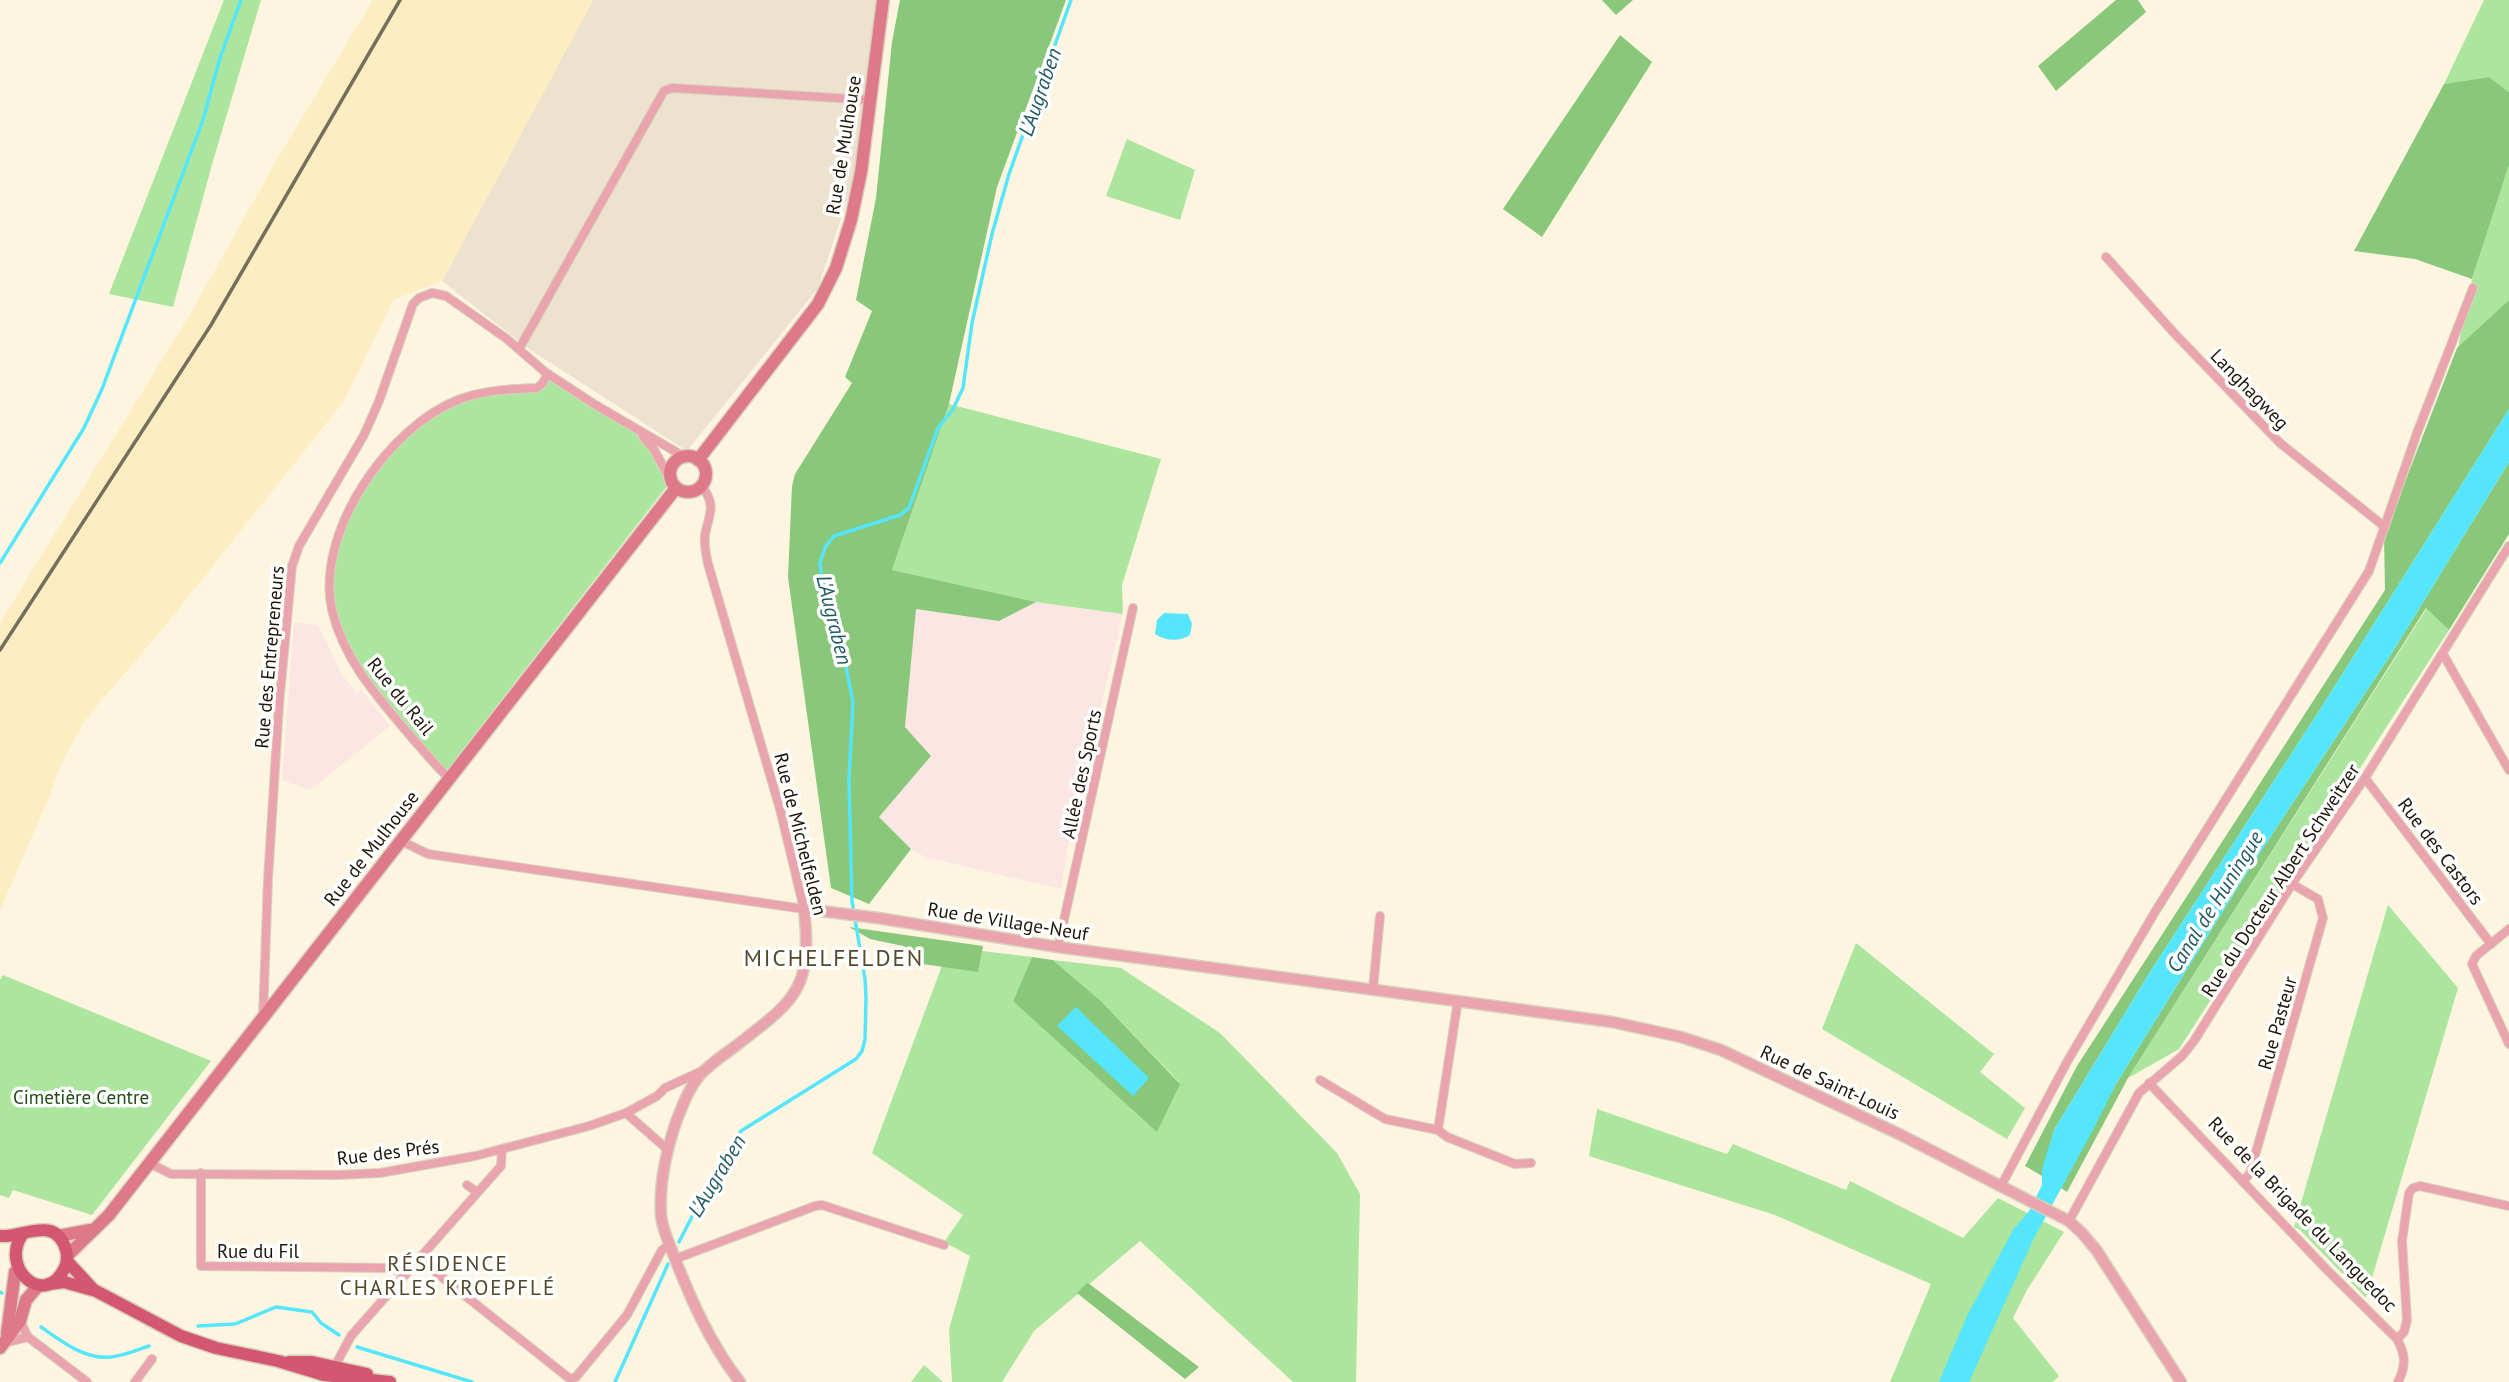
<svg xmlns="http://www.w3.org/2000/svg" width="2509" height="1382" font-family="'PT Sans',sans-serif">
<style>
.commercial{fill:#ece2ce}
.built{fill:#fdedc1}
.education{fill:#fce6e4}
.green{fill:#abe59e}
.forest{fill:#89c87a}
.water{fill:#55e5fd}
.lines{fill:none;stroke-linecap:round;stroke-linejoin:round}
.stream{stroke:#55e5fd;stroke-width:3.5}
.minor-casing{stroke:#d9d1bd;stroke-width:10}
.tertiary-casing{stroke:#d9d1bd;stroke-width:13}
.secondary-casing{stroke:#d9d1bd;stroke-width:15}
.primary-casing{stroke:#d9d1bd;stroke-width:15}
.minor{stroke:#e9a4ad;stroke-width:8}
.tertiary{stroke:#e9a4ad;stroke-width:10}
.secondary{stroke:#de798a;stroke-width:12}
.primary{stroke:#d35770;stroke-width:12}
.rail{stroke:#746e5d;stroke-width:3.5}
.labels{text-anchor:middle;stroke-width:7;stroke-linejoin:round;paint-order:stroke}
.street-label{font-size:19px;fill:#1b1608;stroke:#fff}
.park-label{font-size:19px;fill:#214b17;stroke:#fff}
.water-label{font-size:21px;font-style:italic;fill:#205b65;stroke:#fff}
.neighbourhood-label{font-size:21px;letter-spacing:2px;fill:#544829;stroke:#fff}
.quarter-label{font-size:23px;letter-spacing:2px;fill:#544829;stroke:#fff}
</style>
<rect width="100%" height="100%" fill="#fdf5e0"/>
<!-- commercial -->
<path class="commercial" d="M593,0H876L854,179L818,288L687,451L529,349L442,281Z"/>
<!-- built -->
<path class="built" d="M373,0H593L442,281L393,300L344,401L164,627L85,720L59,768L50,795L0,910V623L191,313L282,151Z"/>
<!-- education -->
<g class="education">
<path d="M892,570L1036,602L1123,614L1071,829L1061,889L925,857L911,849L879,817L931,756L905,727Z"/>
<path d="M294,622L318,625L341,673L356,693L361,690L390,726L310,790L282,780Z"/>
</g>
<!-- green -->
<g class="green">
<path d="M224,0H261L213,161L173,307L109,294Z"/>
<path d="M2484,0H2509V92L2489,77L2444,84Z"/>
<path d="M1127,139L1195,170L1180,220L1106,196Z"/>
<path d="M2509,165V300L2458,348L2472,279Z"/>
<path d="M548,374L636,430L653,448L667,486L444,774L362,677L332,609V566L352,506L398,439L456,401L537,388Z"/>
<path d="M949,404L1161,459L1122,585L1123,614L1036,602L892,570Z"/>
<path d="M2427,608L2449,630L2179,1049L2128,1078Z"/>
<path d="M2388,905L2458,988L2366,1298L2299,1229L2294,1227Z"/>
<path d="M1856,943L1994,1054L1980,1072L2025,1108L2007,1139L1822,1029Z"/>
<path d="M949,947L1032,957L1013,1001L1180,1083L1102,1002L1053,960L1121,968L1220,1033L1337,1153L1360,1194L1356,1382H1293L1140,1241L1034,1331L1002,1382H952L949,1329L970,1256L944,1242L963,1215L872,1153Z"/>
<path d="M3,975L211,1061L92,1215L13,1190L9,1198L0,1195V980Z"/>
<path d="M1597,1109L1727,1154L1733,1144L1846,1190L1850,1181L1963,1238L1998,1198L2064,1232L2027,1290L2013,1318L2059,1376L2053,1382H1890L1931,1284L1775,1215L1589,1156Z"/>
<path d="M924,1365L943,1382H911Z"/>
</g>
<!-- forest -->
<g class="forest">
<path d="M900,0H1066L997,187L949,404L892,570L1036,602L999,621L916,609L905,727L931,756L879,817L911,849L869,904L831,888L788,577L792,486L795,474L852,383L845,377L872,311L856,300L876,198L892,42Z"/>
<path d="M1602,0H1633L1616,15Z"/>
<path d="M2116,0H2138L2146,12L2056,91L2038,66Z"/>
<path d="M1620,35L1652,62L1542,237L1503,209Z"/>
<path d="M2489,77L2509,92V165L2472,279L2415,259L2354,251L2444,84Z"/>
<path d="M2509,300V409L2321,708L2150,972L2054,1130L2042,1176L2025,1166L2077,1066L2385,590L2384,536L2457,348Z"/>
<path d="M2509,462V534L2449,630L2426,608L2128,1078L2067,1192L2061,1188L2116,1084L2246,874L2395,648Z"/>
<path d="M849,927L983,946L978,972L916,963L903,946L870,939Z"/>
<path d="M1032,957L1053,960L1102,1002L1180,1084L1157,1132L1013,1001Z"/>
<path d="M1087,1283H1088L1199,1367L1185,1379L1077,1293Z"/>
</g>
<!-- water -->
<g class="water">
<path d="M2509,409V462L2395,648L2246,874L2116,1084L2092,1132L2034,1238L1969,1382H1939L1967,1316L2013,1230L2029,1211L2042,1185V1169L2054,1130L2150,972L2321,708Z"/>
<path d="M1164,613L1188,614L1192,624L1190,635C1180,642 1165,641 1155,634L1157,620Z"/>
<path d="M1076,1007L1149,1078L1133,1096L1057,1026Z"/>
</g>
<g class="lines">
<!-- stream -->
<g class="stream">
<path d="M0,563L84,428L102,389L203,120L220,58L241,0"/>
<path d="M679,1242L698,1205L707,1194L727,1151L741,1131L856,1059L862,1051L865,1040L866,998L865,979L852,901L849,780L853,702L841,642L830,598L822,581L820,563L825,547L834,536L900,515L909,508L938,428L953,409L963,388L972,323L992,234L1009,174L1071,0"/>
<path d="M0,1292L2,1293"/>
<path d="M198,1326L235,1324L276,1307L312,1312L321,1323L339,1335"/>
<path d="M41,1327C61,1341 85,1360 111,1357C124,1356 137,1350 149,1346"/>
<path d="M357,1347L472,1382"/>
<path d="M615,1382L668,1264"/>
</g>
<defs>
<g id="minor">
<path d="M2106,257L2175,334L2280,443L2385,527"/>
<path d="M519,349L664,91L672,88L871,100"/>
<path d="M643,437L653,448L670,479"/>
<path d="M2443,654L2509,770"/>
<path d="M449,778C436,767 425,752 413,739C380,700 344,661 332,610C315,533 388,427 458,400C483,390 510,389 537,388L542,384L548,374"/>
<path d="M2365,778L2491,944"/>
<path d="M401,841L428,854L804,909L780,809L708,564C706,555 704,544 705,535C709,513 717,507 702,486"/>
<path d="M2509,929L2476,956L2472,964L2509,1044"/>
<path d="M1058,947L1133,608"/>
<path d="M1373,989L1380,916"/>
<path d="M263,1017L268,879L279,705L292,566L299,546L364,435L379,401L413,304L419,298L432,293L446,296L507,339L545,372L594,404L683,456"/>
<path d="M1320,1080L1385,1119L1438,1130L1447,1137L1515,1164L1531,1163"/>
<path d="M2149,1083L2329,1272L2397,1339C2406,1355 2406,1366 2398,1382"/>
<path d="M626,1113L667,1149"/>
<path d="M1438,1130L1458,1000"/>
<path d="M149,1163L171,1174L338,1175L380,1173L475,1156L589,1126L626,1113L657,1096L665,1088L702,1071"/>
<path d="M201,1173V1266L391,1268L406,1274"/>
<path d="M2243,1182L2250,1173L2323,918L2318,899L2292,884"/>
<path d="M467,1185L477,1192"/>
<path d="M2001,1186L2067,1062L2155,912L2369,571L2417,433L2473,288"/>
<path d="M2069,1221L2139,1093L2182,1056L2194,1041L2292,884L2365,778L2509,546"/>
<path d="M419,1259L570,1379L576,1377L627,1315L662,1250L670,1245"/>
<path d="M675,1259L815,1206L822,1205L944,1245"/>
<path d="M20,1321L28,1337L87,1382"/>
<path d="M2397,1339L2404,1332L2407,1320L2402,1241L2409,1193L2413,1188L2420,1186L2509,1206"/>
<path d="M4,1343L28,1337"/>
<path d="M335,1366L351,1336L501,1166L502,1149"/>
<path d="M135,1382L152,1359"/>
</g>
<path id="tertiary" d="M740,1382C711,1345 691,1300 674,1256C669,1243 662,1228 661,1215C659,1183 666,1152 676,1122C683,1105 688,1089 700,1075C710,1064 722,1056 733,1048C795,1000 813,991 804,909L878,918L1058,947L1612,1022L1681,1037L1721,1050L1901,1135L2069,1221L2082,1233L2097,1251L2181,1382"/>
<g id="secondary">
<circle cx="688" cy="474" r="18"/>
<path d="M698,460L818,304L836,268L851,220L861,172L883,0"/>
<path d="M58,1236L90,1230"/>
<path d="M67,1256L109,1215L676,488"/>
<path d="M7,1334L15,1272"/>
<path d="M0,1348L20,1321L26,1300L39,1285"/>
</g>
<g id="primary">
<path d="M0,1236C23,1238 56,1214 66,1250C68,1257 67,1265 63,1271C43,1307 0,1268 22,1235"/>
<path d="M67,1261L93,1289"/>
<path d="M49,1284L64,1282L96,1291L181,1336L216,1348L278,1361L324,1375L390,1382"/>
<path d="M289,1362H312L367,1374"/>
</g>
</defs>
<!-- minor casing -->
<use href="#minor" class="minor-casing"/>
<!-- tertiary casing -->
<use href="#tertiary" class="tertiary-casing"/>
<!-- secondary casing -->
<use href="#secondary" class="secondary-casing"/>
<!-- primary casing -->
<use href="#primary" class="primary-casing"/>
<!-- minor -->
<use href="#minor" class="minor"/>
<!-- tertiary -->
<use href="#tertiary" class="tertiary"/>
<!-- secondary -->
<use href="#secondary" class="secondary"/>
<!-- primary -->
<use href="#primary" class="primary"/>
<!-- rail -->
<path class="rail" d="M0,650L211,325L400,0"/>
</g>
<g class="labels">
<!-- street labels -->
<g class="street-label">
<text transform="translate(843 145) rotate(-81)" y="7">Rue de Mulhouse</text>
<text transform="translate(2250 389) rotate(46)" y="7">Langhagweg</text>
<text transform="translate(269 657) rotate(-85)" y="7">Rue des Entrepreneurs</text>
<text transform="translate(401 696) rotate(51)" y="7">Rue du Rail</text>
<text transform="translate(1081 774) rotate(-78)" y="7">Allée des Sports</text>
<text transform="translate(801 834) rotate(76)" y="7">Rue de Michelfelden</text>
<text transform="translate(371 848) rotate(-52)" y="7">Rue de Mulhouse</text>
<text transform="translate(2441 851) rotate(53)" y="7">Rue des Castors</text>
<text transform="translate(2280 880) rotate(-57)" y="7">Rue du Docteur Albert Schweitzer</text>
<text transform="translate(1008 921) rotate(9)" y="7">Rue de Village-Neuf</text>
<text transform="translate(2277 1023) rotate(-74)" y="7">Rue Pasteur</text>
<text transform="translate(1830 1082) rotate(25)" y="7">Rue de Saint-Louis</text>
<text transform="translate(388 1152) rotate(-7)" y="7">Rue des Prés</text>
<text transform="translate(2303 1214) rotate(46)" y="7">Rue de la Brigade du Languedoc</text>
<text x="258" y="1258">Rue du Fil</text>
</g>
<!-- park labels -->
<g class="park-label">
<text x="81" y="1104">Cimetière Centre</text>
</g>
<!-- water labels -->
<g class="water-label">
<text transform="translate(1040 92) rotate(-71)" y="7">L'Augraben</text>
<text transform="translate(834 620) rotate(76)" y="7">L'Augraben</text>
<text transform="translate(2215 902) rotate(-58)" y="7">Canal de Huningue</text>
<text transform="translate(717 1176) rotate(-59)" y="7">L'Augraben</text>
</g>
<!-- neighbourhood labels -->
<g class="neighbourhood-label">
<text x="448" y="1271">RÉSIDENCE<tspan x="448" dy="24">CHARLES KROEPFLÉ</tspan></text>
</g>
<!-- quarter labels -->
<g class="quarter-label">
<text x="834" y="966">MICHELFELDEN</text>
</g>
</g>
</svg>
